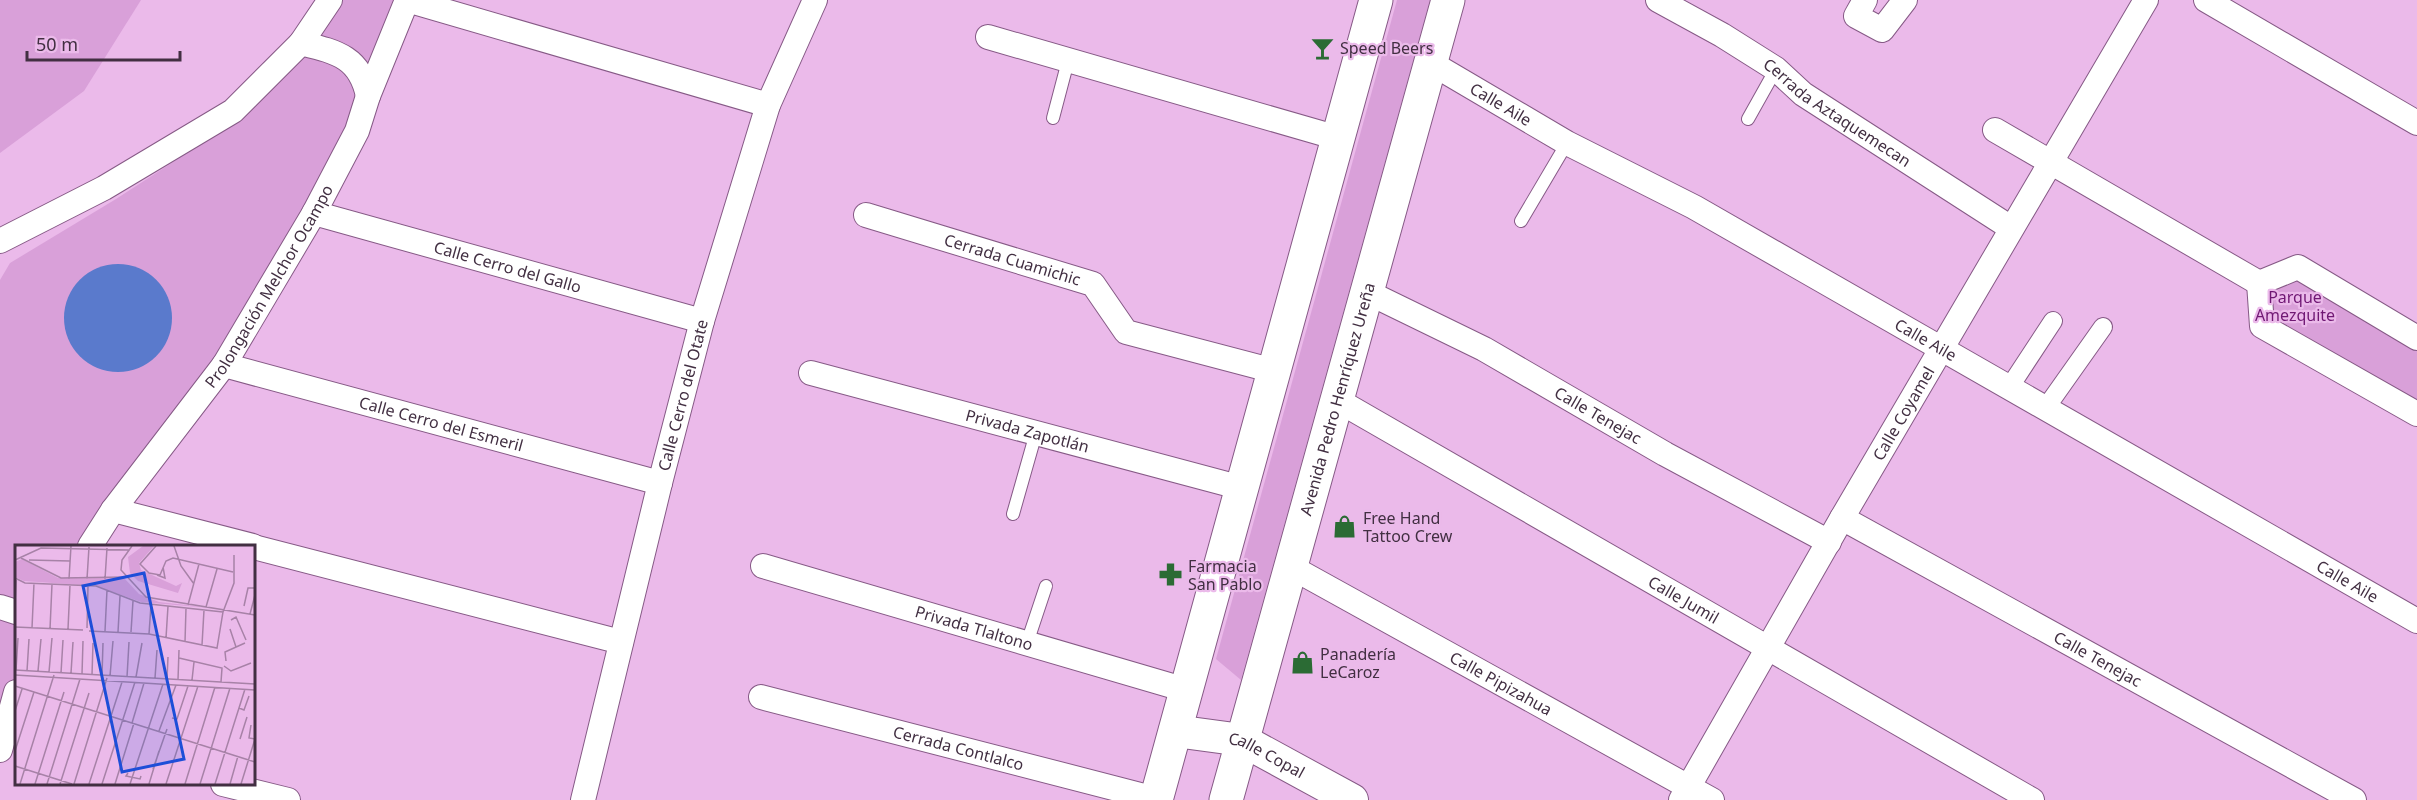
<svg xmlns="http://www.w3.org/2000/svg" width="2417" height="800" font-family="'Noto Sans',sans-serif">
<style>
.green{fill:#d9a0d9}
.water{fill:#5a7acc}
.lines{fill:none;stroke-linecap:round;stroke-linejoin:round}
.service-casing{stroke:#865a86;stroke-width:14}
.pedestrian-casing{stroke:#865a86;stroke-width:20}
.minor-casing{stroke:#865a86;stroke-width:26}
.tertiary-casing{stroke:#865a86;stroke-width:34}
.primary-casing{stroke:#865a86;stroke-width:35}
.service{stroke:#fff;stroke-width:12}
.pedestrian{stroke:#fff;stroke-width:18}
.minor{stroke:#fff;stroke-width:24}
.tertiary{stroke:#fff;stroke-width:32}
.primary{stroke:#fff;stroke-width:33}
.labels{text-anchor:middle;stroke-width:4.5;stroke-linejoin:round;paint-order:stroke}
.poi-label{font-size:16px;fill:#422f42;stroke:#ebbaea;text-anchor:start}
.street-label{font-size:16px;fill:#422f42;stroke:#ebbaea}
.park-label{font-size:16px;fill:#701874;stroke:#ebbaea}
.inset-road{fill:none;stroke:#a782a7;stroke-width:1.5}
.view{fill:#1d4ed8;fill-opacity:0.15;stroke:#1d4ed8;stroke-width:3}
.inset-edge{fill:none;stroke:#422f42;stroke-width:3}
</style>
<rect width="100%" height="100%" fill="#ebbaea"/>
<!-- green -->
<g class="green">
<path d="M0,0H141L84,91L0,153Z"/>
<path d="M335,0H401L352,118L306,206L217,361L104,501L79,546H16V675L0,725V280L10,263L116,199L241,118Z"/>
<path d="M1397,0H1430L1241,680L1216,659Z"/>
<path d="M2296,276L2417,351V404L2272,322L2266,289Z"/>
</g>
<!-- water -->
<circle class="water" cx="118" cy="318" r="54"/>
<g class="lines">
<defs>
<g id="service">
<path d="M1053,118L1068,61"/>
<path d="M1748,119L1776,69"/>
<path d="M1521,221L1567,143"/>
<path d="M1013,514L1036,433"/>
<path d="M1027,643L1046,586"/>
</g>
<g id="pedestrian">
<path d="M2009,388L2053,321"/>
<path d="M2045,409L2103,327"/>
</g>
<g id="minor">
<path d="M407,0L768,105"/>
<path id="s1" d="M1658,0L1722,35L1776,69L1803,94L2011,228"/>
<path d="M1865,0L1856,16L1882,30L1905,0"/>
<path d="M2206,0L2417,123"/>
<path d="M988,37L1338,138"/>
<path d="M301,43C337,52 360,57 368,96"/>
<path id="s2" d="M1431,63L1567,143L1694,207L2417,621"/>
<path d="M1995,130L2259,283"/>
<path id="s3" d="M314,213L702,321"/>
<path id="s4" d="M866,215L1093,284L1126,332L1274,371"/>
<path d="M0,241L104,188L233,111L301,43L330,0"/>
<path d="M2259,283L2262,326L2417,414"/>
<path d="M2259,283L2298,267L2417,338"/>
<path id="s5" d="M1367,292L1484,349L1665,454L1829,542"/>
<path id="s6" d="M224,365L660,483"/>
<path id="s7" d="M811,373L1242,488"/>
<path id="s8" d="M1337,400L2032,800"/>
<path d="M113,510L253,546"/>
<path id="s9" d="M1842,518L2354,800"/>
<path id="s10" d="M90,546L113,510L224,365L314,213L357,131L368,96L407,0"/>
<path d="M254,547L621,642"/>
<path id="s11" d="M763,566L1186,690"/>
<path id="s12" d="M1291,567L1712,800"/>
<path d="M0,607L16,612"/>
<path id="s13" d="M761,697L1156,799"/>
<path d="M0,750L16,692"/>
<path d="M223,784L288,800"/>
<path id="s14" d="M583,800L660,483L702,321L768,105L815,0"/>
<path id="s15" d="M1681,800L1842,518L2146,0"/>
</g>
<g id="tertiary">
<path id="s16" d="M1175,731L1242,740L1352,800"/>
</g>
<g id="primary">
<path d="M1156,800L1376,0"/>
<path id="s17" d="M1226,800L1448,0"/>
</g>
</defs>
<!-- service casing -->
<use href="#service" class="service-casing"/>
<!-- pedestrian casing -->
<use href="#pedestrian" class="pedestrian-casing"/>
<!-- minor casing -->
<use href="#minor" class="minor-casing"/>
<!-- tertiary casing -->
<use href="#tertiary" class="tertiary-casing"/>
<!-- primary casing -->
<use href="#primary" class="primary-casing"/>
<!-- service -->
<use href="#service" class="service"/>
<!-- pedestrian -->
<use href="#pedestrian" class="pedestrian"/>
<!-- minor -->
<use href="#minor" class="minor"/>
<!-- tertiary -->
<use href="#tertiary" class="tertiary"/>
<!-- primary -->
<use href="#primary" class="primary"/>
</g>
<!-- icons -->
<defs>
<symbol id="bar-bare" viewBox="-9 -9 18 18"><path d="M-6-5H6L.8 .8V4.5H3.5V6h-7V4.5H-.8V.8Z" fill="#2b6b34" stroke="#ebbaea" stroke-width="2.5" paint-order="stroke"/></symbol>
<symbol id="shop-bare" viewBox="-9 -9 18 18"><path d="M-5-2.5h2.3a2.7 3.5 0 0 1 5.4 0H5L5.5 6h-11ZM-1.5-2.5h3a1.5 2.3 0 0 0-3 0Z" fill="#2b6b34" stroke="#ebbaea" stroke-width="2.5" paint-order="stroke"/></symbol>
<symbol id="pharmacy-bare" viewBox="-9 -9 18 18"><path d="M-2-6h4v4h4v4h-4v4h-4v-4h-4v-4h4Z" fill="#2b6b34" stroke="#ebbaea" stroke-width="2.5" paint-order="stroke"/></symbol>
</defs>
<g fill-rule="evenodd">
<use href="#bar-bare" x="1306" y="32" width="33" height="33"/>
<use href="#shop-bare" x="1328" y="510" width="33" height="33"/>
<use href="#pharmacy-bare" x="1154" y="558" width="33" height="33"/>
<use href="#shop-bare" x="1286" y="646" width="33" height="33"/>
</g>
<g class="labels">
<!-- poi labels -->
<g class="poi-label">
<text x="1340" y="54">Speed Beers</text>
<text x="1363" y="524">Free Hand<tspan x="1363" dy="18">Tattoo Crew</tspan></text>
<text x="1188" y="572">Farmacia<tspan x="1188" dy="18">San Pablo</tspan></text>
<text x="1320" y="660">Panadería<tspan x="1320" dy="18">LeCaroz</tspan></text>
</g>
<!-- street labels -->
<g class="street-label">
<text dy="6" stroke="none"><textPath href="#s2" startOffset="81">Calle Aile</textPath></text>
<text dy="6" stroke="none"><textPath href="#s1" startOffset="212">Cerrada Aztaquemecan</textPath></text>
<text dy="6" stroke="none"><textPath href="#s4" startOffset="153">Cerrada Cuamichic</textPath></text>
<text dy="6" stroke="none"><textPath href="#s3" startOffset="201">Calle Cerro del Gallo</textPath></text>
<text dy="6" stroke="none"><textPath href="#s10" startOffset="316">Prolongación Melchor Ocampo</textPath></text>
<text dy="6" stroke="none"><textPath href="#s2" startOffset="567">Calle Aile</textPath></text>
<text dy="6" stroke="none"><textPath href="#s14" startOffset="417">Calle Cerro del Otate</textPath></text>
<text dy="6" stroke="none"><textPath href="#s17" startOffset="416">Avenida Pedro Henríquez Ureña</textPath></text>
<text dy="6" stroke="none"><textPath href="#s15" startOffset="446">Calle Coyamel</textPath></text>
<text dy="6" stroke="none"><textPath href="#s5" startOffset="262">Calle Tenejac</textPath></text>
<text dy="6" stroke="none"><textPath href="#s6" startOffset="225">Calle Cerro del Esmeril</textPath></text>
<text dy="6" stroke="none"><textPath href="#s7" startOffset="224">Privada Zapotlán</textPath></text>
<text dy="6" stroke="none"><textPath href="#s2" startOffset="1053">Calle Aile</textPath></text>
<text dy="6" stroke="none"><textPath href="#s8" startOffset="400">Calle Jumil</textPath></text>
<text dy="6" stroke="none"><textPath href="#s11" startOffset="220">Privada Tlaltono</textPath></text>
<text dy="6" stroke="none"><textPath href="#s9" startOffset="292">Calle Tenejac</textPath></text>
<text dy="6" stroke="none"><textPath href="#s12" startOffset="240">Calle Pipizahua</textPath></text>
<text dy="6" stroke="none"><textPath href="#s13" startOffset="204">Cerrada Contlalco</textPath></text>
<text dy="6" stroke="none"><textPath href="#s16" startOffset="96">Calle Copal</textPath></text>
</g>
<!-- park labels -->
<g class="park-label">
<text x="2295" y="303">Parque<tspan x="2295" dy="18">Amezquite</tspan></text>
</g>
</g>
<!-- overview -->
<g transform="translate(15 545)">
<rect width="240" height="240" fill="#ebbaea"/>
<path d="M128,1H139L124,18L126,25L161,41L167,38L163,48L123,36L115,28L113,12ZM7,14L43,33H109L124,49L144,57L207,64L126,57L81,41L9,36L0,32V17Z" fill="#d9a0d9"/>
<path class="inset-road" d="M117,1L107,15L106,25L131,52L240,70M141,1L125,19L134,28L145,30L151,16L158,13L218,27M159,1L166,21L179,39M6,13L46,33L110,32M0,15L26,3L114,5M14,15L55,16M142,30L150,33L148,22M0,33L10,38L81,41L125,58L208,67M54,34L56,1M72,34L74,2M90,34L92,3M0,59L1,35M173,60L184,19M229,61L233,43H240M191,62L202,24M235,69L240,50M216,75L221,72L231,95M0,82L68,85M17,83L19,38M72,83L73,41M35,84L37,39M53,84L55,40M215,84L221,102M74,86L134,89L202,103L208,67L219,38V10M90,86L92,45M103,87L105,51M116,87L118,56M134,89L136,60M151,93L153,61M170,97L171,63M187,100L189,65M164,113L207,123L206,137M211,116L210,107L230,98M209,121L216,126L236,118M0,125L240,139M1,125L3,93M12,126L14,94M23,126L26,94M34,127L37,93M46,128L48,95M56,128L58,97M67,129L68,96M0,130L240,145M77,130L78,98M87,130L88,98M95,131L98,96M112,132L114,97M121,132L127,98M140,133L142,105M152,134L153,112M163,135L164,105M177,135L179,117M0,141L240,217M224,163L229,165L234,151M0,166L7,144M157,173L162,174L173,141M117,178L129,138M236,180L234,193L240,194M144,186L161,140M225,194L232,172M0,206L19,147M0,221L57,239M138,224L152,184M113,228L111,231L125,234L126,231M5,239L39,130M20,239L49,147M32,239L65,134M45,239L74,148M59,239L92,133M74,239L107,137M87,239L120,137M100,239L119,178M115,239L148,139M134,239L144,206M151,239L183,141M170,239L200,142M185,239L215,143M200,239L230,144M215,239L223,211M226,239L240,194"/>
<path class="view" d="M129,28L169,214L107,227L68,41Z"/>
<rect width="240" height="240" class="inset-edge"/>
</g>
<!-- scale -->
<path d="M27 51v9h153v-9" fill="none" stroke="#422f42" stroke-width="3"/>
<text x="36" y="51" font-size="18" fill="#422f42" stroke="#ebbaea" stroke-width="4.5" paint-order="stroke">50 m</text>
</svg>
